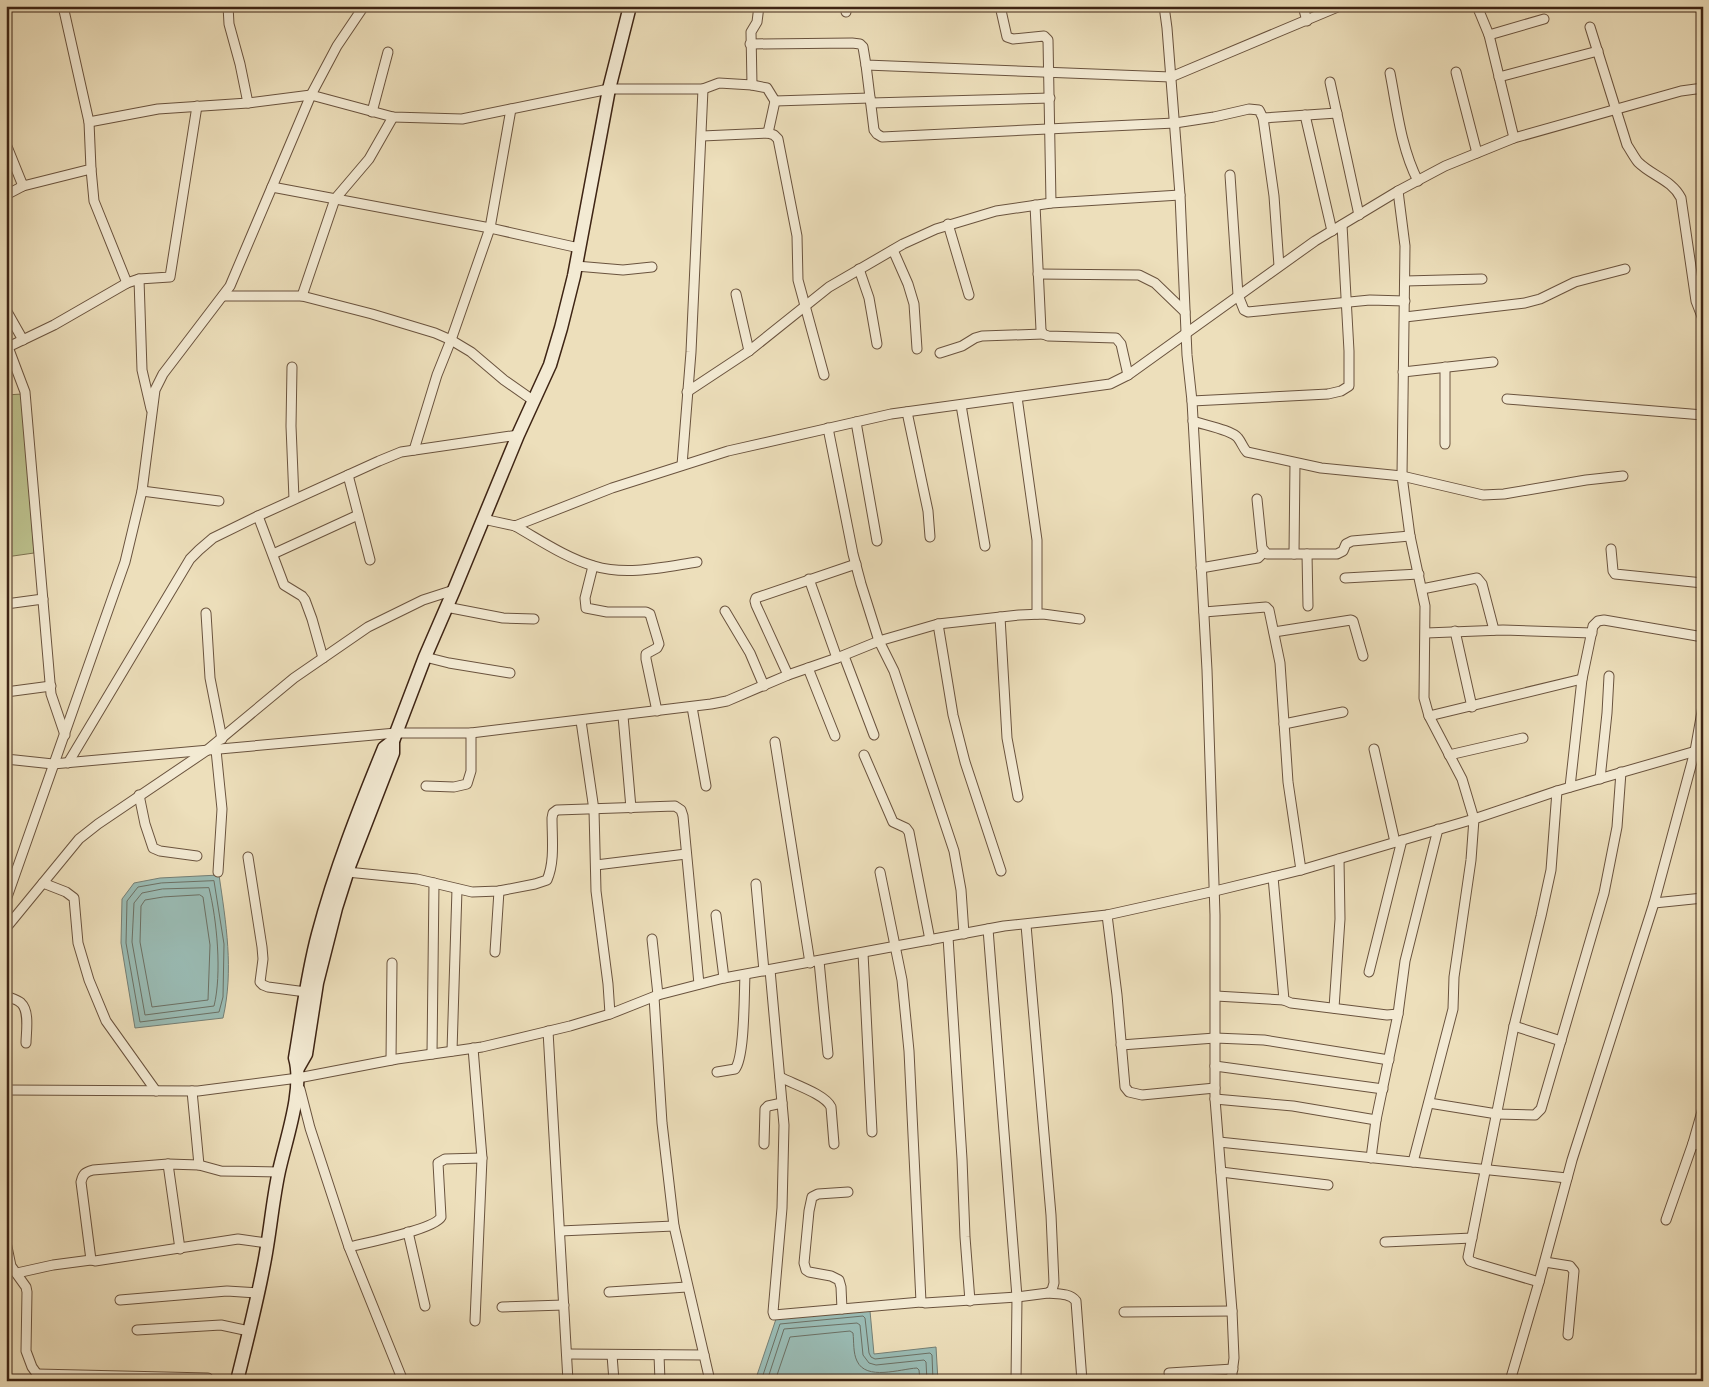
<svg xmlns="http://www.w3.org/2000/svg" width="1709" height="1387" font-family="Cardo,serif">
<style>
.green{fill:#bcc18d;stroke:#7d7250}
.water{fill:#9abcb5;stroke:#757f75}
.lines{fill:none;stroke-linecap:round;stroke-linejoin:round}
.shore{stroke:#6c7064;stroke-width:1}
.street-casing{stroke:#6a533e;stroke-width:11}
.secondary-casing{stroke:#3e2414;stroke-width:15}
.street{stroke:#f3ead3;stroke-width:9}
.secondary{stroke:#f3ead3;stroke-width:12}
</style>
<rect width="100%" height="100%" fill="#eddfbb"/>
<filter id="stains"><feTurbulence type="fractalNoise" baseFrequency=".004" numOctaves="4"/><feColorMatrix values="0 0 0 0 .2 0 0 0 0 .09 0 0 0 0 .02 0 0 0 .5 -.17"/></filter>
<radialGradient id="worn" r=".72"><stop offset=".6" stop-color="#630" stop-opacity="0"/><stop offset="1" stop-color="#630" stop-opacity=".3"/></radialGradient>
<!-- green -->
<path class="green" d="M22,394L34,553L6,557V395Z"/>
<!-- water -->
<g class="water">
<path d="M219,875C226,923 234,970 223,1018L135,1028L121,943L122,899L134,883L160,878Z"/>
<path d="M870,1311L874,1354L936,1347L938,1381H755L776,1319Z"/>
</g>
<g class="lines">
<!-- shore -->
<g class="shore">
<path d="M214,881L224,944L223,997L219,1012L140,1022L126,943L127,901L138,887L161,883Z"/>
<path d="M209,888C217,920 222,974 214,1006L145,1015L132,942L134,903L142,893L162,889Z"/>
<path d="M200,895L203,897L210,945L208,1000L152,1007L140,942L141,906L145,900L163,897Z"/>
<path d="M761,1381L780,1324L863,1316L865,1318L869,1353L871,1357L875,1359L930,1353L932,1355L933,1381"/>
<path d="M767,1381L784,1329L857,1323L860,1325L863,1355L869,1363L876,1365L924,1360L926,1362L927,1381"/>
<path d="M775,1381L790,1337L850,1331L853,1333C854,1342 853,1353 857,1361C866,1381 900,1369 917,1368L919,1370L920,1381"/>
</g>
<defs>
<g id="street">
<path d="M228,6L229,24L240,64L248,103"/>
<path d="M1000,6L1007,37L1013,39L1044,36L1048,40L1051,203"/>
<path d="M1164,6L1167,28L1180,195L1187,355L1192,401L1207,670L1215,915V1099L1232,1311L1234,1358L1231,1381"/>
<path d="M1303,6L1307,21"/>
<path d="M1477,6L1489,35L1514,138"/>
<path d="M846,12L847,6"/>
<path d="M1590,27L1627,145C1631,151 1634,157 1638,162C1652,176 1672,180 1681,198L1696,301L1703,319"/>
<path d="M1489,35L1544,19"/>
<path d="M750,44L852,43L860,44L863,47L866,65L1171,77L1340,6"/>
<path d="M866,65L874,130L877,134L882,137L1175,123L1214,117L1249,109L1259,110L1263,118L1274,196L1279,266"/>
<path d="M1456,72L1477,153"/>
<path d="M1390,73C1397,109 1401,148 1418,181"/>
<path d="M1499,77L1598,51"/>
<path d="M1330,82L1359,215"/>
<path d="M752,85L767,88L775,101L768,133"/>
<path d="M703,89L719,83L752,85L751,32L757,22L759,6"/>
<path d="M775,101L870,98"/>
<path d="M871,103L1050,98"/>
<path d="M372,112L388,52"/>
<path d="M1305,115L1332,231"/>
<path d="M393,117L369,159L335,199L302,296L372,314L435,333L451,340L471,352L504,380L534,401"/>
<path d="M1263,118L1337,113"/>
<path d="M89,122L158,109L248,103L311,95L393,117L462,119L609,89H703L691,352L682,465"/>
<path d="M702,136L768,133L774,135L778,139L797,236L798,280L824,375"/>
<path d="M6,144L23,186L91,169L89,122L63,6"/>
<path d="M91,169L94,201L127,283L139,279L142,370L151,409"/>
<path d="M1230,175L1238,295L1244,310L1248,312L1370,300L1405,301"/>
<path d="M272,187L490,228L579,248"/>
<path d="M1398,191L1405,246L1402,476L1410,536L1425,606L1424,698L1429,716L1462,779L1474,819L1471,860L1454,977L1453,1009L1413,1162"/>
<path d="M6,195L23,186"/>
<path d="M1035,205L1041,330L1043,334L1048,336L1116,338L1121,344L1128,375"/>
<path d="M948,224L969,295"/>
<path d="M893,250L908,284L914,304L917,349"/>
<path d="M576,266L623,270L652,267"/>
<path d="M859,269L869,298L877,344"/>
<path d="M1038,274L1139,275L1155,283L1185,312"/>
<path d="M139,279L170,277L197,106"/>
<path d="M1405,281L1482,279"/>
<path d="M736,294L749,351"/>
<path d="M223,296H302"/>
<path d="M6,310L23,340"/>
<path d="M1405,317L1525,303L1540,299L1575,282L1625,269"/>
<path d="M8,347L25,392L51,694L65,735"/>
<path d="M6,348L54,325L127,283"/>
<path d="M940,353L962,346L975,338L982,336L1043,334"/>
<path d="M292,367L291,426L294,499"/>
<path d="M1445,367V444"/>
<path d="M1403,372L1493,362"/>
<path d="M687,392L749,351L829,287L903,244L936,229L996,211L1051,203L1180,195"/>
<path d="M1017,397L1037,540V614"/>
<path d="M1507,399L1703,415"/>
<path d="M1192,401L1328,394L1341,391L1349,386V351L1342,225"/>
<path d="M961,405L985,546"/>
<path d="M907,412L928,511L930,537"/>
<path d="M1193,421C1204,425 1232,430 1238,438C1242,443 1243,448 1247,452L1321,468L1402,476L1483,495L1504,494L1586,480L1623,476"/>
<path d="M856,422L877,541"/>
<path d="M828,428L853,554L861,584L879,641L894,671L954,851L961,890L964,934"/>
<path d="M414,450L437,375L451,340L490,228L511,109"/>
<path d="M348,475L370,560"/>
<path d="M142,491L219,501"/>
<path d="M1257,499L1262,548L1267,554H1337L1343,551L1346,544L1352,541L1410,536"/>
<path d="M258,516L284,585L302,596L305,600L312,619L323,658"/>
<path d="M483,519L515,526L612,488L728,451L891,414L1110,384L1128,375L1315,241L1398,191L1445,166L1514,138L1681,91L1703,88"/>
<path d="M515,526C540,540 566,558 594,566C627,576 664,567 697,562"/>
<path d="M1611,549L1613,571L1615,574L1703,583"/>
<path d="M273,554L358,515"/>
<path d="M1294,554L1295,463"/>
<path d="M1307,554L1308,606"/>
<path d="M593,566L585,598L586,608L607,612H646L650,614L659,644L657,648L646,654V659L657,711"/>
<path d="M1201,568L1252,559L1258,558L1264,552"/>
<path d="M1345,578L1419,574"/>
<path d="M809,579L837,658"/>
<path d="M1422,589L1477,578L1482,584L1494,630"/>
<path d="M6,604L43,599"/>
<path d="M446,607L503,618L534,619"/>
<path d="M725,611L750,653L764,686"/>
<path d="M1204,612L1266,607L1269,610L1280,663L1288,782L1301,870"/>
<path d="M206,613L210,678L222,739"/>
<path d="M1000,617L1007,738L1018,797"/>
<path d="M938,624L953,715L965,762L1001,871"/>
<path d="M1455,631L1472,707"/>
<path d="M1274,632L1351,620L1353,621L1363,656"/>
<path d="M1426,633L1503,630L1592,633"/>
<path d="M844,656L874,735"/>
<path d="M425,657L449,663L510,673"/>
<path d="M808,668L835,736"/>
<path d="M788,675L756,605L755,601L756,598L856,564"/>
<path d="M6,692L51,686"/>
<path d="M692,707L706,786"/>
<path d="M623,716L631,808"/>
<path d="M1429,716L1582,679"/>
<path d="M581,721L594,810L596,891L608,984L610,1014"/>
<path d="M1284,724L1343,712"/>
<path d="M775,742L810,963"/>
<path d="M1374,749L1395,842"/>
<path d="M216,750L222,809L218,872"/>
<path d="M864,755L893,822L906,828L909,832L930,940"/>
<path d="M1449,755L1523,738"/>
<path d="M6,759L53,764L396,733H471L711,704L727,701L788,675L837,658L879,641L938,624L1019,615L1043,614L1080,619"/>
<path d="M68,763L190,559L199,550L213,538L258,516L379,461L401,452L518,435"/>
<path d="M1600,779L1607,713L1609,676"/>
<path d="M426,786L454,787L467,784L471,771V733"/>
<path d="M1570,787L1582,679L1593,626L1598,621L1604,620L1703,637"/>
<path d="M139,795L145,824L153,848L160,851L197,856"/>
<path d="M248,857L262,947L263,959L260,982L263,985L268,987L306,992"/>
<path d="M596,865L686,854"/>
<path d="M347,872L417,879L472,892L499,891L535,884L547,880C555,862 552,838 552,818L553,813L557,810L675,806L681,810L683,816L699,984"/>
<path d="M880,872L902,980L909,1051L921,1302"/>
<path d="M1273,877L1284,1000L1291,1003L1387,1015L1398,1014"/>
<path d="M43,883L66,892L74,898L78,943L89,980L106,1021L156,1091"/>
<path d="M756,884L764,971"/>
<path d="M6,900L125,562L142,491L155,390L163,374L230,286L311,95L337,46L364,6"/>
<path d="M1654,903L1703,898"/>
<path d="M716,915L724,978"/>
<path d="M1107,915L1117,995L1125,1087L1129,1092L1142,1095L1215,1088"/>
<path d="M6,928L79,839L98,824L206,751L294,678L368,627L423,600L454,590"/>
<path d="M988,929L1017,1297L1016,1381"/>
<path d="M948,937L962,1159L965,1237L970,1301"/>
<path d="M652,939L658,995"/>
<path d="M495,952L499,891"/>
<path d="M863,953L872,1132"/>
<path d="M819,961L828,1054"/>
<path d="M770,970L784,1125L782,1208L773,1312L774,1315L921,1302L925,1303L1017,1297L1048,1293L1052,1290L1054,1283L1051,1215L1026,925"/>
<path d="M1369,972L1402,840"/>
<path d="M6,996C11,998 18,1000 21,1003C30,1011 26,1033 26,1043"/>
<path d="M1216,996L1284,1000"/>
<path d="M654,997L662,1123L674,1226L704,1355"/>
<path d="M1334,1008L1340,919L1339,859"/>
<path d="M1514,1026L1561,1041"/>
<path d="M548,1031L568,1381"/>
<path d="M1121,1045L1215,1038L1264,1040L1389,1060"/>
<path d="M473,1048L482,1158L475,1321"/>
<path d="M452,1051L457,889"/>
<path d="M432,1054L434,883"/>
<path d="M391,1060L392,963"/>
<path d="M1215,1066L1383,1089"/>
<path d="M717,1072L735,1069C745,1057 744,992 745,975"/>
<path d="M780,1077C793,1084 825,1094 831,1107L834,1144"/>
<path d="M300,1089L310,1128L349,1247L403,1381"/>
<path d="M6,1090L198,1091L298,1078L397,1059L482,1047L570,1026L610,1014L658,995L724,978L1004,926L1107,915L1215,891L1301,870L1474,819L1557,791L1703,749"/>
<path d="M192,1091L199,1165"/>
<path d="M1215,1099L1293,1106L1376,1120"/>
<path d="M1429,1103L1497,1114L1535,1115L1541,1109L1604,893L1617,827L1621,772"/>
<path d="M1219,1142L1567,1178"/>
<path d="M1693,1143L1703,1147"/>
<path d="M764,1144L765,1109L768,1106L782,1103"/>
<path d="M1371,1158L1376,1120L1398,1014L1405,961L1438,829"/>
<path d="M168,1164L180,1249"/>
<path d="M1221,1172L1328,1185"/>
<path d="M1666,1220L1693,1143L1703,1108"/>
<path d="M560,1231L674,1226"/>
<path d="M408,1232L425,1306"/>
<path d="M6,1242L11,1266L26,1287L27,1292L26,1351L32,1367L42,1381"/>
<path d="M1385,1242L1472,1238"/>
<path d="M267,1243L238,1239L95,1261L91,1260L81,1182C83,1174 85,1172 93,1170L168,1164L199,1165L221,1171L279,1172"/>
<path d="M349,1247C366,1243 435,1229 441,1217L438,1163L445,1159L482,1158"/>
<path d="M1545,1262L1570,1266L1574,1271L1568,1335"/>
<path d="M17,1273L53,1265L91,1260"/>
<path d="M1539,1282L1475,1263L1470,1261L1468,1257L1514,1026L1541,916L1551,870L1557,791"/>
<path d="M609,1292L687,1287"/>
<path d="M1048,1293C1058,1294 1070,1293 1076,1301L1082,1381"/>
<path d="M120,1300L227,1291L258,1293"/>
<path d="M502,1307L564,1305"/>
<path d="M842,1309L841,1287L839,1280L831,1276L809,1272L806,1270L804,1263L809,1211L812,1197L818,1194L848,1192"/>
<path d="M1124,1312L1232,1311"/>
<path d="M137,1330L221,1325L249,1331"/>
<path d="M567,1354L704,1355L710,1381"/>
<path d="M612,1355L614,1381"/>
<path d="M659,1355L660,1381"/>
<path d="M1169,1373L1233,1369"/>
<path d="M37,1374L208,1378"/>
<path d="M1510,1381L1539,1282L1572,1160L1654,903L1695,751L1703,706"/>
</g>
<g id="secondary">
<path d="M298,1068L306,1054L317,983L336,908L350,864L393,753V741L425,657L454,590L518,435L550,365L561,328L574,276L609,89L630,6"/>
<path d="M237,1381C246,1344 256,1306 263,1269C270,1236 272,1203 279,1171C286,1139 304,1089 295,1058C302,1017 307,975 318,934C335,870 359,809 384,748L393,741"/>
</g>
</defs>
<!-- street casing -->
<use href="#street" class="street-casing"/>
<!-- secondary casing -->
<use href="#secondary" class="secondary-casing"/>
<!-- street -->
<use href="#street" class="street"/>
<!-- secondary -->
<use href="#secondary" class="secondary"/>
</g>
<!-- margin -->
<rect width="1709" height="1387" fill="none" stroke="#eddfbb" stroke-width="25"/>
<rect x="8" y="8" width="1694" height="1372" fill="none" stroke="#3e2414" stroke-width="2.5"/>
<rect x="12" y="12" width="1684" height="1362" fill="none" stroke="#3e2414"/>
<rect width="100%" height="100%" filter="url(#stains)"/>
<rect width="100%" height="100%" fill="url(#worn)"/>
</svg>
